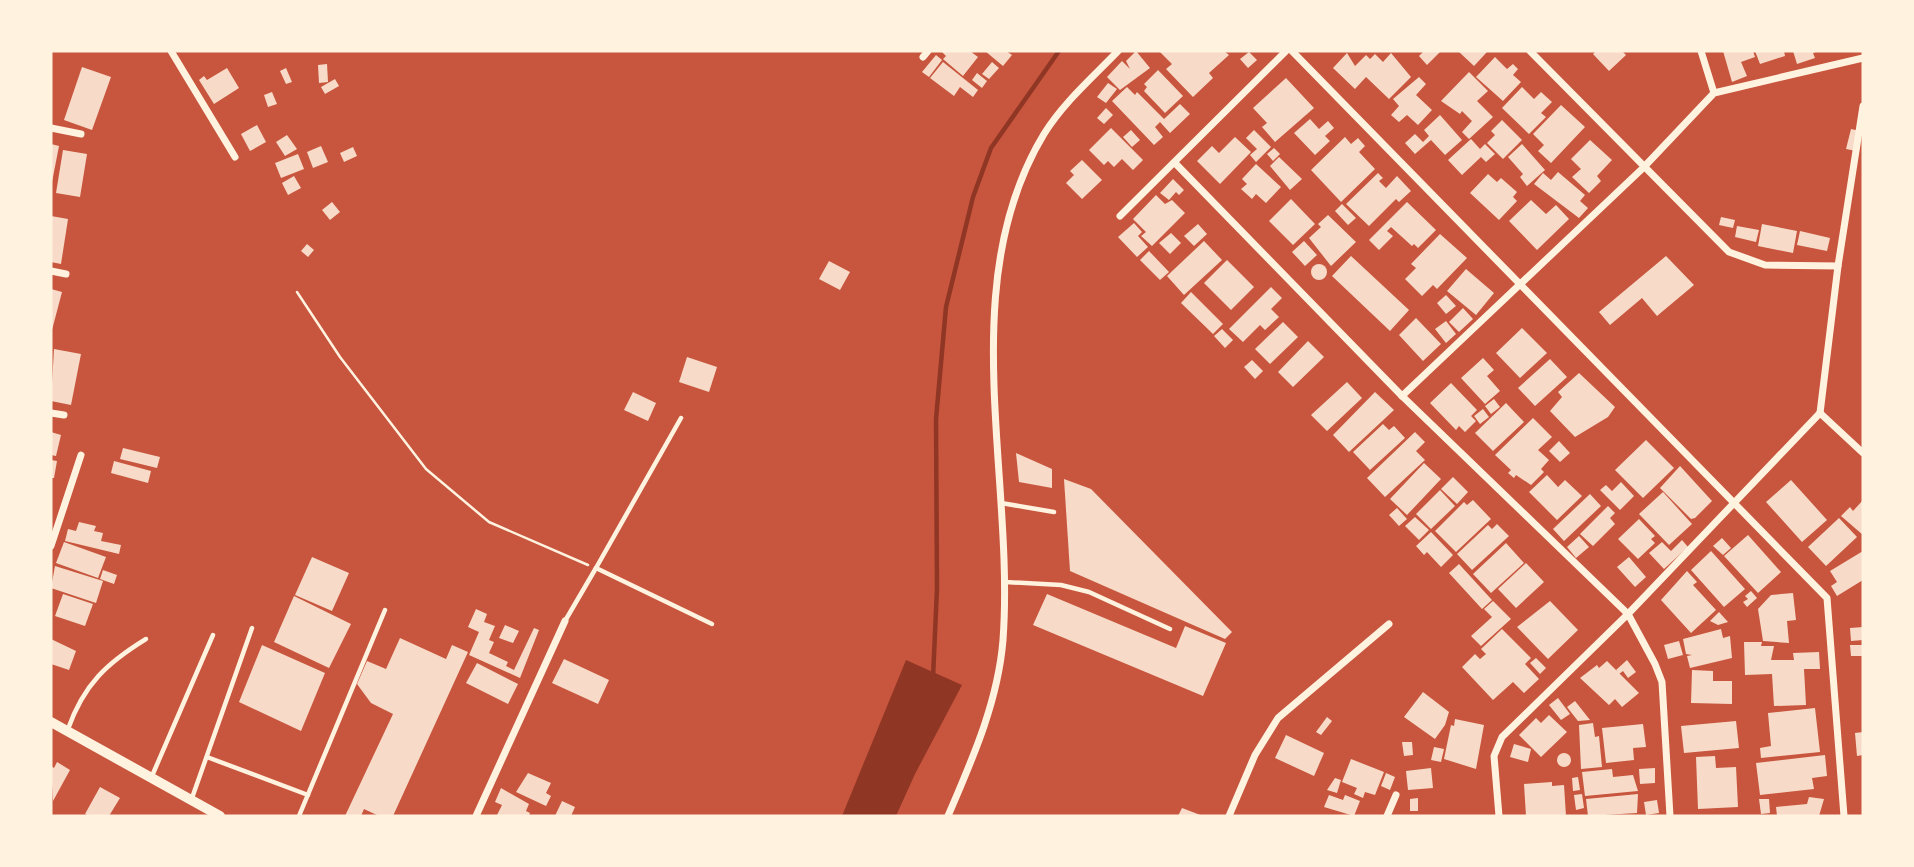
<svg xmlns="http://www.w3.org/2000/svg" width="1914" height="867" font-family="'Exo 2',sans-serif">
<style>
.water{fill:#8f3625}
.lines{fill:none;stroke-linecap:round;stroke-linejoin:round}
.stream{stroke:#8f3625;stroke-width:4.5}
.building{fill:#f7dbc8}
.path{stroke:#fff3e0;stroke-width:2.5}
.service{stroke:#fff3e0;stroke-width:4.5}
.minor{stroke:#fff3e0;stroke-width:7}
.tertiary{stroke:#fff3e0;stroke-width:10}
</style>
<rect width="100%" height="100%" fill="#c8553d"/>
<!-- water -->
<path class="water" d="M906,660L962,685L915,774L896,816H842Z"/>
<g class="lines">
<!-- stream -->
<path class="stream" d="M933,677L937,589L936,419L946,307L973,197L991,148L1059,51"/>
</g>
<!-- building -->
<g class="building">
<path d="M941,51H970L978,57L963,76L943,59L946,56Z"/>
<path d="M985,51H1006L1012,55L1003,66Z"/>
<path d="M1136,51L1150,68L1120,90L1107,77L1122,61L1130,69L1126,61Z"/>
<path d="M1159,51H1224L1229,55L1209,73L1213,78L1193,97L1166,69L1172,64Z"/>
<path d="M1424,51H1441L1427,65L1419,56Z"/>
<path d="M1458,51H1486L1487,52L1474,66Z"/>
<path d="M1596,51H1622L1626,55L1609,71L1593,54Z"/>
<path d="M1723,51H1753L1755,57L1741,62L1747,76L1732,82Z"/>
<path d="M1755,51H1784L1785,56L1760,64Z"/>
<path d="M1793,51H1818L1813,53L1815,58L1797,64Z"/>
<path d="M1249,52L1257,60L1248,68L1240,59Z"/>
<path d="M1347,53L1355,66L1366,55L1370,59L1375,54L1383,62L1391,53L1411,77L1389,99L1366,77L1355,89L1333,68Z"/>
<path d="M936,55L942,60L929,77L922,72Z"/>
<path d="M1495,57L1507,69L1513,64L1518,69L1513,75L1521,82L1503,101L1476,77Z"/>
<path d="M943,62L978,90L973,97L960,87L954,96L930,78Z"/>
<path d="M992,62L999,68L989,79L982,74Z"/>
<path d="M327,64L328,82L319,83L318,65Z"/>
<path d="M82,67L111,77L92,130L64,120Z"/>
<path d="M227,68L239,88L214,104L199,80L204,76L207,80Z"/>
<path d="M286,68L292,82L286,84L280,71Z"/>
<path d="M1158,70L1183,96L1165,113L1144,91L1147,87L1144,84Z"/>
<path d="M1469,72L1488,91L1477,101L1493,117L1469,139L1462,132L1472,121L1462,111L1460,114L1441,101Z"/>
<path d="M977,73L987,81L982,88L972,80Z"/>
<path d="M1419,77L1426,84L1416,95L1432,110L1418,125L1407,115L1399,122L1391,115L1399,106L1393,99Z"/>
<path d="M1286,78L1314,108L1275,142L1262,127L1267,123L1253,108Z"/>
<path d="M335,79L339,86L325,94L321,87Z"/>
<path d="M1108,83L1117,89L1106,103L1097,97Z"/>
<path d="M1127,87L1135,95L1137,92L1164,119L1180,104L1190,114L1170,133L1160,122L1155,127L1163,137L1154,145L1112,101Z"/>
<path d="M1522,87L1534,99L1541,92L1552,102L1541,113L1546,117L1529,134L1502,108Z"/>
<path d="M272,92L277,104L268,107L264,95Z"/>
<path d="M1561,105L1585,127L1551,163L1538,151L1544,145L1533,134Z"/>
<path d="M1106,108L1113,115L1104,124L1097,118Z"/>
<path d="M1440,115L1462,140L1445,155L1431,140L1415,154L1405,143L1415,134L1423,142L1429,136L1424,130Z"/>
<path d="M1310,119L1319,129L1328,121L1334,128L1325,136L1330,141L1315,155L1294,133Z"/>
<path d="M1502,120L1522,140L1503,159L1487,143L1495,135L1491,131Z"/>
<path d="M257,125L266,142L250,151L241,134Z"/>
<path d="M1111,128L1143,160L1133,170L1122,159L1114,167L1108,161L1104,165L1089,150Z"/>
<path d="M1851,129L1860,131L1856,151L1846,149Z"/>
<path d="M1131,130L1140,140L1132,147L1123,137Z"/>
<path d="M1254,130L1271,147L1256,162L1250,155L1257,149L1246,138Z"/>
<path d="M287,135L297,149L285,156L276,142Z"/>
<path d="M1235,137L1251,152L1220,184L1197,161L1212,146L1219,153Z"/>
<path d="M1345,137L1351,144L1358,138L1365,146L1359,152L1375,169L1341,202L1311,170Z"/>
<path d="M1471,139L1480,149L1485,144L1495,154L1486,162L1481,157L1462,175L1448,160Z"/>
<path d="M1590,140L1612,160L1597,176L1601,181L1589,193L1572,177L1581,169L1571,159Z"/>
<path d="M51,144L59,146L52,182H51Z"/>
<path d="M1522,144L1545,170L1527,186L1520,177L1523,174L1508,157Z"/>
<path d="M321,146L328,162L313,168L307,152Z"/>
<path d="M353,147L357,156L344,162L340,153Z"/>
<path d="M1274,148L1280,154L1273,161L1267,154Z"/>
<path d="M63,150L87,154L80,197L56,193Z"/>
<path d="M298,154L304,169L281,178L275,163Z"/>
<path d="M1279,157L1302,179L1290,190L1270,166Z"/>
<path d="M1082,160L1102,180L1082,199L1066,183L1074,175L1070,171Z"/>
<path d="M1256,164L1281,187L1266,203L1256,194L1252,199L1241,189L1247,184L1242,179Z"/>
<path d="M1558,172L1585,195L1580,201L1588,208L1579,218L1534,184L1543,173L1551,180Z"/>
<path d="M1378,173L1383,178L1379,181L1386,188L1397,176L1411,191L1399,202L1396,199L1369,226L1346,204Z"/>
<path d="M1488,174L1497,182L1501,178L1517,192L1513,197L1517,201L1499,220L1470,193Z"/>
<path d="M294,176L301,188L288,195L282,183Z"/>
<path d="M1173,179L1184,190L1179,195L1176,192L1169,200L1160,193Z"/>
<path d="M1156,195L1165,204L1172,200L1185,213L1152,246L1141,236L1146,232L1133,219Z"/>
<path d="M1291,199L1315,224L1293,245L1269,221Z"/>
<path d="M1531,200L1546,214L1556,205L1569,219L1537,250L1509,221Z"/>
<path d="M332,202L340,212L330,220L322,210Z"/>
<path d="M1407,202L1436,230L1418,248L1414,244L1412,246L1391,227L1387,231L1393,236L1379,250L1369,240Z"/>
<path d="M1342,204L1356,218L1348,225L1335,211Z"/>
<path d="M1328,215L1356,242L1331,266L1309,238L1321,227L1318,224Z"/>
<path d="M51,216L68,219L61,264L51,262Z"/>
<path d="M1721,217L1735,220L1733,228L1719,225Z"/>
<path d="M1134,223L1142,232L1138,236L1148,247L1137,257L1118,237Z"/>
<path d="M1198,224L1207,234L1194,246L1184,236Z"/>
<path d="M1762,224L1797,231L1793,253L1758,246Z"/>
<path d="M1737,226L1759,230L1756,242L1735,237Z"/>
<path d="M1800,231L1830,238L1827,251L1797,245Z"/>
<path d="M1171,233L1181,243L1170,254L1159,243Z"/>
<path d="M1440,234L1467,258L1437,289L1433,285L1422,296L1405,279L1416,268L1411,264Z"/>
<path d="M1204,241L1222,260L1184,295L1167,276Z"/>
<path d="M1304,241L1317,255L1305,266L1292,252Z"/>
<path d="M307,244L314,250L308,257L301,251Z"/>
<path d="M1149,251L1169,272L1160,280L1140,260Z"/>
<path d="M1351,256L1409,310L1390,331L1332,276Z"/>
<path d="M1666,256L1694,285L1657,316L1642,298L1610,325L1599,312Z"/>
<path d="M1227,260L1254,287L1231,310L1204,283Z"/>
<path d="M829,261L850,272L840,290L819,279Z"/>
<circle cx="1319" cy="272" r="8"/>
<path d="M1466,269L1494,293L1476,315L1447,291Z"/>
<path d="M1271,287L1282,298L1271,309L1279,317L1265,330L1260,325L1243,342L1229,329Z"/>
<path d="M51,289L62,292L52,330H51Z"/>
<path d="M1191,292L1223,324L1213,334L1181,303Z"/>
<path d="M1446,295L1456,306L1446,314L1437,303Z"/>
<path d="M1463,308L1473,319L1459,332L1449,322Z"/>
<path d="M1416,318L1441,344L1423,361L1399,335Z"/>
<path d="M1446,321L1456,334L1446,343L1435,329Z"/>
<path d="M1283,322L1298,337L1270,364L1255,349Z"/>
<path d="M1522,328L1547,353L1520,378L1496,353Z"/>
<path d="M1222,329L1233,340L1225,348L1214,336Z"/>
<path d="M1308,341L1324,357L1293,387L1278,372Z"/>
<path d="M54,349L81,354L71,405L51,401Z"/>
<path d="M687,357L717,367L709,392L679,382Z"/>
<path d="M1483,358L1494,370L1487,376L1500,391L1485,404L1461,378Z"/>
<path d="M1550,359L1567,377L1535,406L1518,388Z"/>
<path d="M1252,360L1263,371L1255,379L1244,367Z"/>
<path d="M1579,373L1615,407L1608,417L1575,437L1550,411L1562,397L1558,392Z"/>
<path d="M1347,382L1362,398L1327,431L1311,415Z"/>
<path d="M1451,383L1477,410L1471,416L1476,421L1465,432L1459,426L1456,430L1430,403Z"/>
<path d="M633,392L656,403L648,421L624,410Z"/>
<path d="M1375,392L1394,410L1349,452L1333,435Z"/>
<path d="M1494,399L1500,407L1491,414L1485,406Z"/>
<path d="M1506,403L1524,422L1493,451L1475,433Z"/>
<path d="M1483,409L1489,417L1480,424L1474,416Z"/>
<path d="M1533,418L1552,437L1538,450L1549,460L1541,469L1544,472L1531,485L1516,475L1514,478L1508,473L1511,470L1495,455Z"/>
<path d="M1383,424L1389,430L1394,426L1405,438L1370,470L1353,452Z"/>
<path d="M51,432L61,435L56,456L51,455Z"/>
<path d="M1415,432L1425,442L1416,451L1425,460L1385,497L1367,478Z"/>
<path d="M1646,440L1674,468L1643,498L1615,470Z"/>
<path d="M1559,441L1570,453L1560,462L1549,451Z"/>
<path d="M123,448L160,457L157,468L120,459Z"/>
<path d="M1016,453L1052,469V488L1019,482Z"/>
<path d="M51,460L57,461L54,478H51Z"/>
<path d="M114,461L151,471L148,483L111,473Z"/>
<path d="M1424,463L1441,479L1407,515L1390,499Z"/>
<path d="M1680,466L1712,501L1695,518L1691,519L1660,488Z"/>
<path d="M1547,475L1558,487L1565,480L1582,496L1557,520L1529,492Z"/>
<path d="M1453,477L1468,492L1457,504L1441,489Z"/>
<path d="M1064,479L1091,489L1232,632L1225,639L1070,571Z"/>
<path d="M1791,480L1827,520L1802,542L1766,502Z"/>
<path d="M1621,482L1634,496L1620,510L1600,490L1606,485L1612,491Z"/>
<path d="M1440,490L1455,506L1431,529L1416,514Z"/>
<path d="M1663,492L1692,524L1669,545L1639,514Z"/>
<path d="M1590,494L1601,506L1564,541L1553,529Z"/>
<path d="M1473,500L1491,519L1456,552L1435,531L1464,502L1467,505Z"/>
<path d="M1863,500V535L1841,516L1850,507L1853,511Z"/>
<path d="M1608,506L1615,513L1610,518L1615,524L1593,546L1580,534Z"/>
<path d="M1397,508L1407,519L1399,526L1389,515Z"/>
<path d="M1415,517L1429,530L1419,540L1405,526Z"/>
<path d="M1839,518L1857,537L1826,566L1808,547Z"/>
<path d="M1639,519L1655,536L1651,539L1655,543L1638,559L1618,539Z"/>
<path d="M79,522L96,526L94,531L103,533L101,541L121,545L119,554L65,541L68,529L76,531Z"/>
<path d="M1497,524L1509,536L1472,570L1457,554L1488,525L1492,529Z"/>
<path d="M1431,532L1453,555L1441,567L1427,552L1424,555L1416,546Z"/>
<path d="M1748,535L1781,572L1758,593L1724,556Z"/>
<path d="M1579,536L1589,547L1576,558L1567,547Z"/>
<path d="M1722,538L1731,548L1723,555L1713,546Z"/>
<path d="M1682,540L1688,547L1664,569L1649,553L1662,542L1671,551Z"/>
<path d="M64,542L106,557L98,578L56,563Z"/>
<path d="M1506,543L1524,563L1491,593L1473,574Z"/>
<path d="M1711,551L1745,589L1724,607L1691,570Z"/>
<path d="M1863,551V580L1837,596L1831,586L1837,582L1830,571Z"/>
<path d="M312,557L349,573L332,611L295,595Z"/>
<path d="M1629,557L1646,577L1635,587L1617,567Z"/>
<path d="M1526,563L1544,582L1516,608L1498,589Z"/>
<path d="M1459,564L1492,600L1482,609L1449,573Z"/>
<path d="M55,566L103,581L96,603L51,588Z"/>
<path d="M103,570L117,575L114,584L100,579Z"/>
<path d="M1687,571L1697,582L1693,585L1716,610L1691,633L1661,600Z"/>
<path d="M1751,591L1757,598L1747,607L1743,602L1748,599L1745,596Z"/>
<path d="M1793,593L1796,620L1787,621L1789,643L1763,641L1758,609L1771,595Z"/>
<path d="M63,594L93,604L85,626L55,616Z"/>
<path d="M1047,594L1176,648L1185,626L1226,643L1203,696L1033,625Z"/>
<path d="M294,596L351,624L329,668L274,642Z"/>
<path d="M1493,601L1511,619L1481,646L1471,636L1492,617L1484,609Z"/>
<path d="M1550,601L1578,630L1548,659L1517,627Z"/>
<path d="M476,609L487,614L484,622L495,626L489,640L494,642L489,653L508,662L506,666L514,670L534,628L539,630L520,678L469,655L479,632L468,627Z"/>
<path d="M1719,612L1728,622L1718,625L1710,621Z"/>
<path d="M505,625L519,631L513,643L499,638Z"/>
<path d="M1863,627V640L1851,641L1850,628Z"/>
<path d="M1502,629L1531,658L1525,664L1539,679L1524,693L1513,682L1493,700L1462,667L1475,654L1480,659L1486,654L1481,649Z"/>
<path d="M1721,629L1723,638L1730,636L1732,658L1690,668L1687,656L1692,655L1686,654L1683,639Z"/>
<path d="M400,638L446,659L452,645L468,652L393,816H379L364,809L361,816H345L393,714L371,703L357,684L367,661L386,669Z"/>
<path d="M51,639L76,651L69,670L51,664Z"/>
<path d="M1679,641L1683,655L1668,659L1664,645Z"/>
<path d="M1744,642H1762L1761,646H1774L1771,660H1794L1793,653L1819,652L1820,669H1804L1806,705L1774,706L1772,674L1745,675Z"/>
<path d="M262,645L325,673L301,731L239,702Z"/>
<path d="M1850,645H1863V656H1851Z"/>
<path d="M1536,658L1546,668L1540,674L1530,663Z"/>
<path d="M564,659L609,680L598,704L552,683Z"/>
<path d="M1627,660L1636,672L1628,678L1623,671L1619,674L1616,670Z"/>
<path d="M1607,661L1639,693L1622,707L1615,699L1609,705L1580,678L1597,665L1599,668Z"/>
<path d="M477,663L518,684L508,704L466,683Z"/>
<path d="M1692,670L1713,671V681H1732V704L1691,703Z"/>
<path d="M1423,692L1449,712L1445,725L1435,739L1404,717Z"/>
<path d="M1558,698L1570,714L1561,720L1549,705Z"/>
<path d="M1575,701L1590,720L1578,721L1567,707Z"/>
<path d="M1815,708L1820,752L1761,758L1760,748L1771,746L1768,713Z"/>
<path d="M1549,715L1567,732L1541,757L1519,735L1536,718L1541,723Z"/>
<path d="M1327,717L1332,721L1321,735L1316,732Z"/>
<path d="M1455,719L1484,725L1476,769L1444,759L1451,725L1454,726Z"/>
<path d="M1736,721L1739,748L1684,753L1681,726Z"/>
<path d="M1593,723L1595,737L1599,736L1602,767L1581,769L1579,725Z"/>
<path d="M1643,724L1646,747L1633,748L1634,760L1606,763L1602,728Z"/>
<path d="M1863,732V755L1857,756L1855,733Z"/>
<path d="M1286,735L1324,753L1314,776L1275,758Z"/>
<path d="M1402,742H1412L1413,755L1404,756Z"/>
<path d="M1514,744L1531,749L1528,762L1510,757Z"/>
<path d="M1434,747L1444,749L1441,762L1431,760Z"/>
<circle cx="1564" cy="760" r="7"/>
<path d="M1825,755L1827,776L1812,778L1814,789L1760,795L1756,763Z"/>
<path d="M1715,756L1716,768L1736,767L1738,807L1698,809L1696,757Z"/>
<path d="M1351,759L1384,772L1375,795L1365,792L1363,798L1354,794L1357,788L1342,782Z"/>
<path d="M57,762L70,770L53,801L51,766L54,768Z"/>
<path d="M1431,768L1433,788L1408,790L1406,771Z"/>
<path d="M1655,768V783L1640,784L1639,769Z"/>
<path d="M1612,769L1613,777L1633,775L1638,791L1585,796L1582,772Z"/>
<path d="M528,773L551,783L546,793L551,796L546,806L516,792Z"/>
<path d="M1386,773L1395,777L1390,790L1381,786Z"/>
<path d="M1578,777L1580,790L1573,791L1572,778Z"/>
<path d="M1335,778L1341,780L1337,793L1327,790Z"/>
<path d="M1552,782V786L1564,785L1566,816H1526L1524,784Z"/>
<path d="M100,787L120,798L109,816H89L85,814Z"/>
<path d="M501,788L529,804L526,811L530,813L529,816L497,815L502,805L495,802Z"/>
<path d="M1582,794L1584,808L1576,810L1574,795Z"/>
<path d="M1638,794L1637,813L1588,816L1586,799Z"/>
<path d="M1329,795L1343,800L1345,795L1360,801L1354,816L1324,807Z"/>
<path d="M1809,797L1824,799L1819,816H1777L1776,807L1807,804Z"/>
<path d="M1418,798V811H1410V799Z"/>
<path d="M1759,799H1769L1770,813L1761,814Z"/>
<path d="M1657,800L1659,813L1646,815L1644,802Z"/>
<path d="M562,801L575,807L571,816H555Z"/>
<path d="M1182,808L1203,816H1178Z"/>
</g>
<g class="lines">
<!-- path -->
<path class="path" d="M297,292L340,357L426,469L489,522L588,565"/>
<!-- service -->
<g class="service">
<path d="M1001,503L1054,512"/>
<path d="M596,568L681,418"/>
<path d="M1005,582L1061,585L1089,592L1170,629"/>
<path d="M565,621L596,568L712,624"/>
<path d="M68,729C84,684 107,663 146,639"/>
<path d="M207,757L308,795"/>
<path d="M152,776L213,635"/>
<path d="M192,798L252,628"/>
<path d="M299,816L385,610"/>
</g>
<!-- minor -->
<g class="minor">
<path d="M171,51L235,157"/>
<path d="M1292,51L1827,598L1844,816"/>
<path d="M1530,51L1729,252L1765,265L1838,266"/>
<path d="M1701,51L1714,93"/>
<path d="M923,57L928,51"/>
<path d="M51,128L81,134"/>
<path d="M1175,163L1402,396L1628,614L1655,664L1662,682L1670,816"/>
<path d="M1120,216L1286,51"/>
<path d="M51,271L66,274"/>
<path d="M1402,396L1643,168L1714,93L1863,58"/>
<path d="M51,413L64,415"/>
<path d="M1820,413L1838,266L1863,106"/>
<path d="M1820,413L1863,453"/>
<path d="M51,546L81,455"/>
<path d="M476,816L565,621"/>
<path d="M948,816C972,760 998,702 1003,640C1015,476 953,284 1044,134C1064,102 1093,77 1118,51"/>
<path d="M1229,816L1255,755L1278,718L1389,624"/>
<path d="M1387,816L1396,795"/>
<path d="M1499,816L1494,756L1502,737L1628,614L1820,413"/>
</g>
<!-- tertiary -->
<path class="tertiary" d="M51,722L220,816"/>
</g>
<!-- border -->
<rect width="1914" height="867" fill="none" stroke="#fff3e0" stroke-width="105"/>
</svg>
